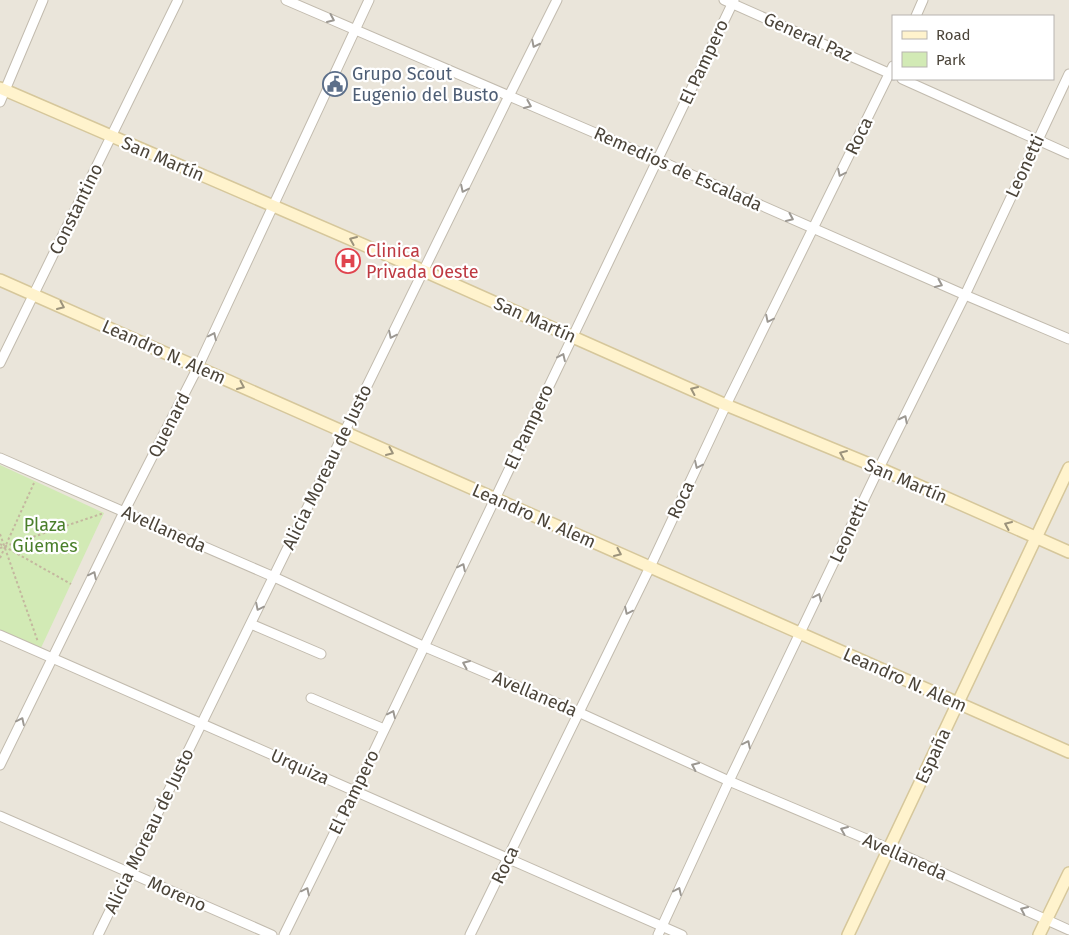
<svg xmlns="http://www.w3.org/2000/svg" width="1069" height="935" font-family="'Fira Sans',sans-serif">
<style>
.residential{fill:#eae5da;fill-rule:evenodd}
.green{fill:#d2eab5}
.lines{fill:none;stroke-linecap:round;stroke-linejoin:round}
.minor-casing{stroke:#c2bbae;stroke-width:11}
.secondary-casing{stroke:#d6c79b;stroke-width:14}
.path{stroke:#c4b79f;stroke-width:2;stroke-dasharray:2.5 2.5;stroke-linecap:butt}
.minor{stroke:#fff;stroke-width:9}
.secondary{stroke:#fff3cd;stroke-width:11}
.oneway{stroke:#9c9892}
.oneway2{stroke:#9c937c}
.labels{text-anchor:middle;stroke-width:4.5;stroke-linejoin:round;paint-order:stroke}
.street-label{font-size:18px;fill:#4b4439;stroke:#fff}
.service-label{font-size:18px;fill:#4e5e75;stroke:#fff;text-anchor:start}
.health-label{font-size:18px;fill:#be3a42;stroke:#fff;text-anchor:start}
.park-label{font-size:18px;fill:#4a7f2a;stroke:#fff}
</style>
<rect width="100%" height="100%" fill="#f6f3ec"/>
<!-- residential -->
<path class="residential" d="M0,0H1069V935H0ZM893,16H1053V79H893Z"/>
<!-- green -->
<path class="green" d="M0,465L104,513L40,650L0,631Z"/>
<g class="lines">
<defs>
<g id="minor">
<path d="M286,0L658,160L965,295L1069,339"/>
<path d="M724,0L893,75"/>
<path d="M916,16L923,0"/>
<path d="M902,79L1069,154"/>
<path d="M0,102L43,0"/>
<path d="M0,363L178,0"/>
<path d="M0,458L274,577L423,646L578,712L729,781L890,849L1069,930"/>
<path d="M251,624L321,654"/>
<path d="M0,635L682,935"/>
<path d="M311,698L384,729"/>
<path d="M0,765L124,512L198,367L369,0"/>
<path d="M0,816L272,935"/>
<path d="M98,935L509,96L557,0"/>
<path d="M284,935L355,791L734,0"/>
<path d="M470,935L650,567L726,405L893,66"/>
<path d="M658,935L729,781L879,468L965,295L1069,74"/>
</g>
<g id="secondary">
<path d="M0,88L424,271L726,405L879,468L1069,552"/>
<path d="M0,280L1069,752"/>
<path d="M848,935L1069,468"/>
<path d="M1039,935L1069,873"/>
</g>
</defs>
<!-- minor casing -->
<use href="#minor" class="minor-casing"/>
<!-- secondary casing -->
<use href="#secondary" class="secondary-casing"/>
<!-- path -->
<g class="path">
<path d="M0,534L38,642"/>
<path d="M0,544L71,584"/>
<path d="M0,548L104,513"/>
<path d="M0,558L34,483"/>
</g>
<!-- minor -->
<use href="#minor" class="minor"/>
<!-- secondary -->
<use href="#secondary" class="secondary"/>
</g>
<!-- one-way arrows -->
<defs><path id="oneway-chevron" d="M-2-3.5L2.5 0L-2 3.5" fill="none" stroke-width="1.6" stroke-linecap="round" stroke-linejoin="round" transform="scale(1.25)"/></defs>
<g class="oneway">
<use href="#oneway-chevron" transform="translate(331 19) rotate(24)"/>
<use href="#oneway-chevron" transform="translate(535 44) rotate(117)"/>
<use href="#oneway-chevron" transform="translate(528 105) rotate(23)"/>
<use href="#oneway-chevron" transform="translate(841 173) rotate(116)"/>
<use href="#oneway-chevron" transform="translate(464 189) rotate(116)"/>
<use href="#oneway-chevron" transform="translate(790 218) rotate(24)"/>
<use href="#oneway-chevron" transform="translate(939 284) rotate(24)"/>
<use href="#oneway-chevron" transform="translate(769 319) rotate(116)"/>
<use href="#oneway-chevron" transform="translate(392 335) rotate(116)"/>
<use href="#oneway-chevron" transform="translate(213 336) rotate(-65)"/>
<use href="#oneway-chevron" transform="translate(562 357) rotate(-65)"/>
<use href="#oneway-chevron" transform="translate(904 419) rotate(-63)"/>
<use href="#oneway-chevron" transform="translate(698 465) rotate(115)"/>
<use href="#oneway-chevron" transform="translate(462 567) rotate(-64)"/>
<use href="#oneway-chevron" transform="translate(93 575) rotate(-64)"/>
<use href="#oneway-chevron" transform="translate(818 597) rotate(-65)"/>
<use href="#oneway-chevron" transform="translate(259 607) rotate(116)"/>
<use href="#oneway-chevron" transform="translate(628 611) rotate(116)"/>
<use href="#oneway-chevron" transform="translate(466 664) rotate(-157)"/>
<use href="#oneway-chevron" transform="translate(392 714) rotate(-65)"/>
<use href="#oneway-chevron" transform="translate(21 721) rotate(-64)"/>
<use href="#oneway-chevron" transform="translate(747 744) rotate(-64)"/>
<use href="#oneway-chevron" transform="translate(695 766) rotate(-155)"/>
<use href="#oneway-chevron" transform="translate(844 830) rotate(-157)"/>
<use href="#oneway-chevron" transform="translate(306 891) rotate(-64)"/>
<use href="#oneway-chevron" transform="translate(678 891) rotate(-65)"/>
<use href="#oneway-chevron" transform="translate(1024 910) rotate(-155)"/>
</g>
<g class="oneway2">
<use href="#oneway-chevron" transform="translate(353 240) rotate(-157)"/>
<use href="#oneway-chevron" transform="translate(61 306) rotate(24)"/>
<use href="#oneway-chevron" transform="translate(241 386) rotate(24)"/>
<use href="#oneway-chevron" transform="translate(694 390) rotate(-156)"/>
<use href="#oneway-chevron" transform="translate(390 452) rotate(24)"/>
<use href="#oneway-chevron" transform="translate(843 454) rotate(-157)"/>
<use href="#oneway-chevron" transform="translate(1008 525) rotate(-156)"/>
<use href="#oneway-chevron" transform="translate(618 553) rotate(24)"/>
</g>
<!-- icons -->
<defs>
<symbol id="civic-ring" viewBox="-11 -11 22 22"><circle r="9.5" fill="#fff" stroke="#5c6f8a" stroke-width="1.5"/><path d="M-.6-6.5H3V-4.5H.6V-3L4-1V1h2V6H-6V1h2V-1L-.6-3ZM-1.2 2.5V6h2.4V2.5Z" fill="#5c6f8a"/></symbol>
<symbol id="hospital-ring" viewBox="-11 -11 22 22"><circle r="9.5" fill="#fff" stroke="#e0444e" stroke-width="1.5"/><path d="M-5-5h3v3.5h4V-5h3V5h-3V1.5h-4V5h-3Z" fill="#e0444e"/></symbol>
</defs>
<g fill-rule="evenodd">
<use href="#civic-ring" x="321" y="70" width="28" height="28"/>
<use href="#hospital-ring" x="334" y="247" width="28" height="28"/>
</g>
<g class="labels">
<!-- street labels -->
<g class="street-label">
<text transform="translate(808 37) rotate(24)" y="6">General Paz</text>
<text transform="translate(704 62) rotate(-65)" y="6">El Pampero</text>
<text transform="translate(859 136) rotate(-64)" y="6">Roca</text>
<text transform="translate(163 159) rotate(23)" y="6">San Martín</text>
<text transform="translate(1025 166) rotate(-65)" y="6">Leonetti</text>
<text transform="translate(678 169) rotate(24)" y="6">Remedios de Escalada</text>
<text transform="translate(76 209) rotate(-64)" y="6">Constantino</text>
<text transform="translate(535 320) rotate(24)" y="6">San Martín</text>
<text transform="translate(164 352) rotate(24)" y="6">Leandro N. Alem</text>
<text transform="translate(169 425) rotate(-63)" y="6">Quenard</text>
<text transform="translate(529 427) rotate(-65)" y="6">El Pampero</text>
<text transform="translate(327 467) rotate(-64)" y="6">Alicia Moreau de Justo</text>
<text transform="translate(906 481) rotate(23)" y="6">San Martín</text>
<text transform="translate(681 500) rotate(-65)" y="6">Roca</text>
<text transform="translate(534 516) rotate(24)" y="6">Leandro N. Alem</text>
<text transform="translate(164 529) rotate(24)" y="6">Avellaneda</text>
<text transform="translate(849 531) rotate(-65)" y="6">Leonetti</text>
<text transform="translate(905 680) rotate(24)" y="6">Leandro N. Alem</text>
<text transform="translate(535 694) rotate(23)" y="6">Avellaneda</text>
<text transform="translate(933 756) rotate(-65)" y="6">España</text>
<text transform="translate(300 767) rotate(24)" y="6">Urquiza</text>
<text transform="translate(354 792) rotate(-64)" y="6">El Pampero</text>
<text transform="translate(149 831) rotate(-64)" y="6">Alicia Moreau de Justo</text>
<text transform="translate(905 857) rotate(24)" y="6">Avellaneda</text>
<text transform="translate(505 865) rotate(-64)" y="6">Roca</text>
<text transform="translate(177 894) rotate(24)" y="6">Moreno</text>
</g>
<!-- service labels -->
<g class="service-label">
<text x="352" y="80">Grupo Scout<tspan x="352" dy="21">Eugenio del Busto</tspan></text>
</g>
<!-- health labels -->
<g class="health-label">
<text x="366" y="257">Clinica<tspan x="366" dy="21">Privada Oeste</tspan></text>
</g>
<!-- park labels -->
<g class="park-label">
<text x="45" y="531">Plaza<tspan x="45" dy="21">Güemes</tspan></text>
</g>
</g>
<!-- legend -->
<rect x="892" y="15" width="162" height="65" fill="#ffffff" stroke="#b7b4b0"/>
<rect x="902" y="31" width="25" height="8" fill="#fff3cd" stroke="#b7b4b0"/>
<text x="936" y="40" font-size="15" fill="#4b4439">Road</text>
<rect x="902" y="52" width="25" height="15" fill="#d2eab5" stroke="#b7b4b0"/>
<text x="936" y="65" font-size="15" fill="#4b4439">Park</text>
</svg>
